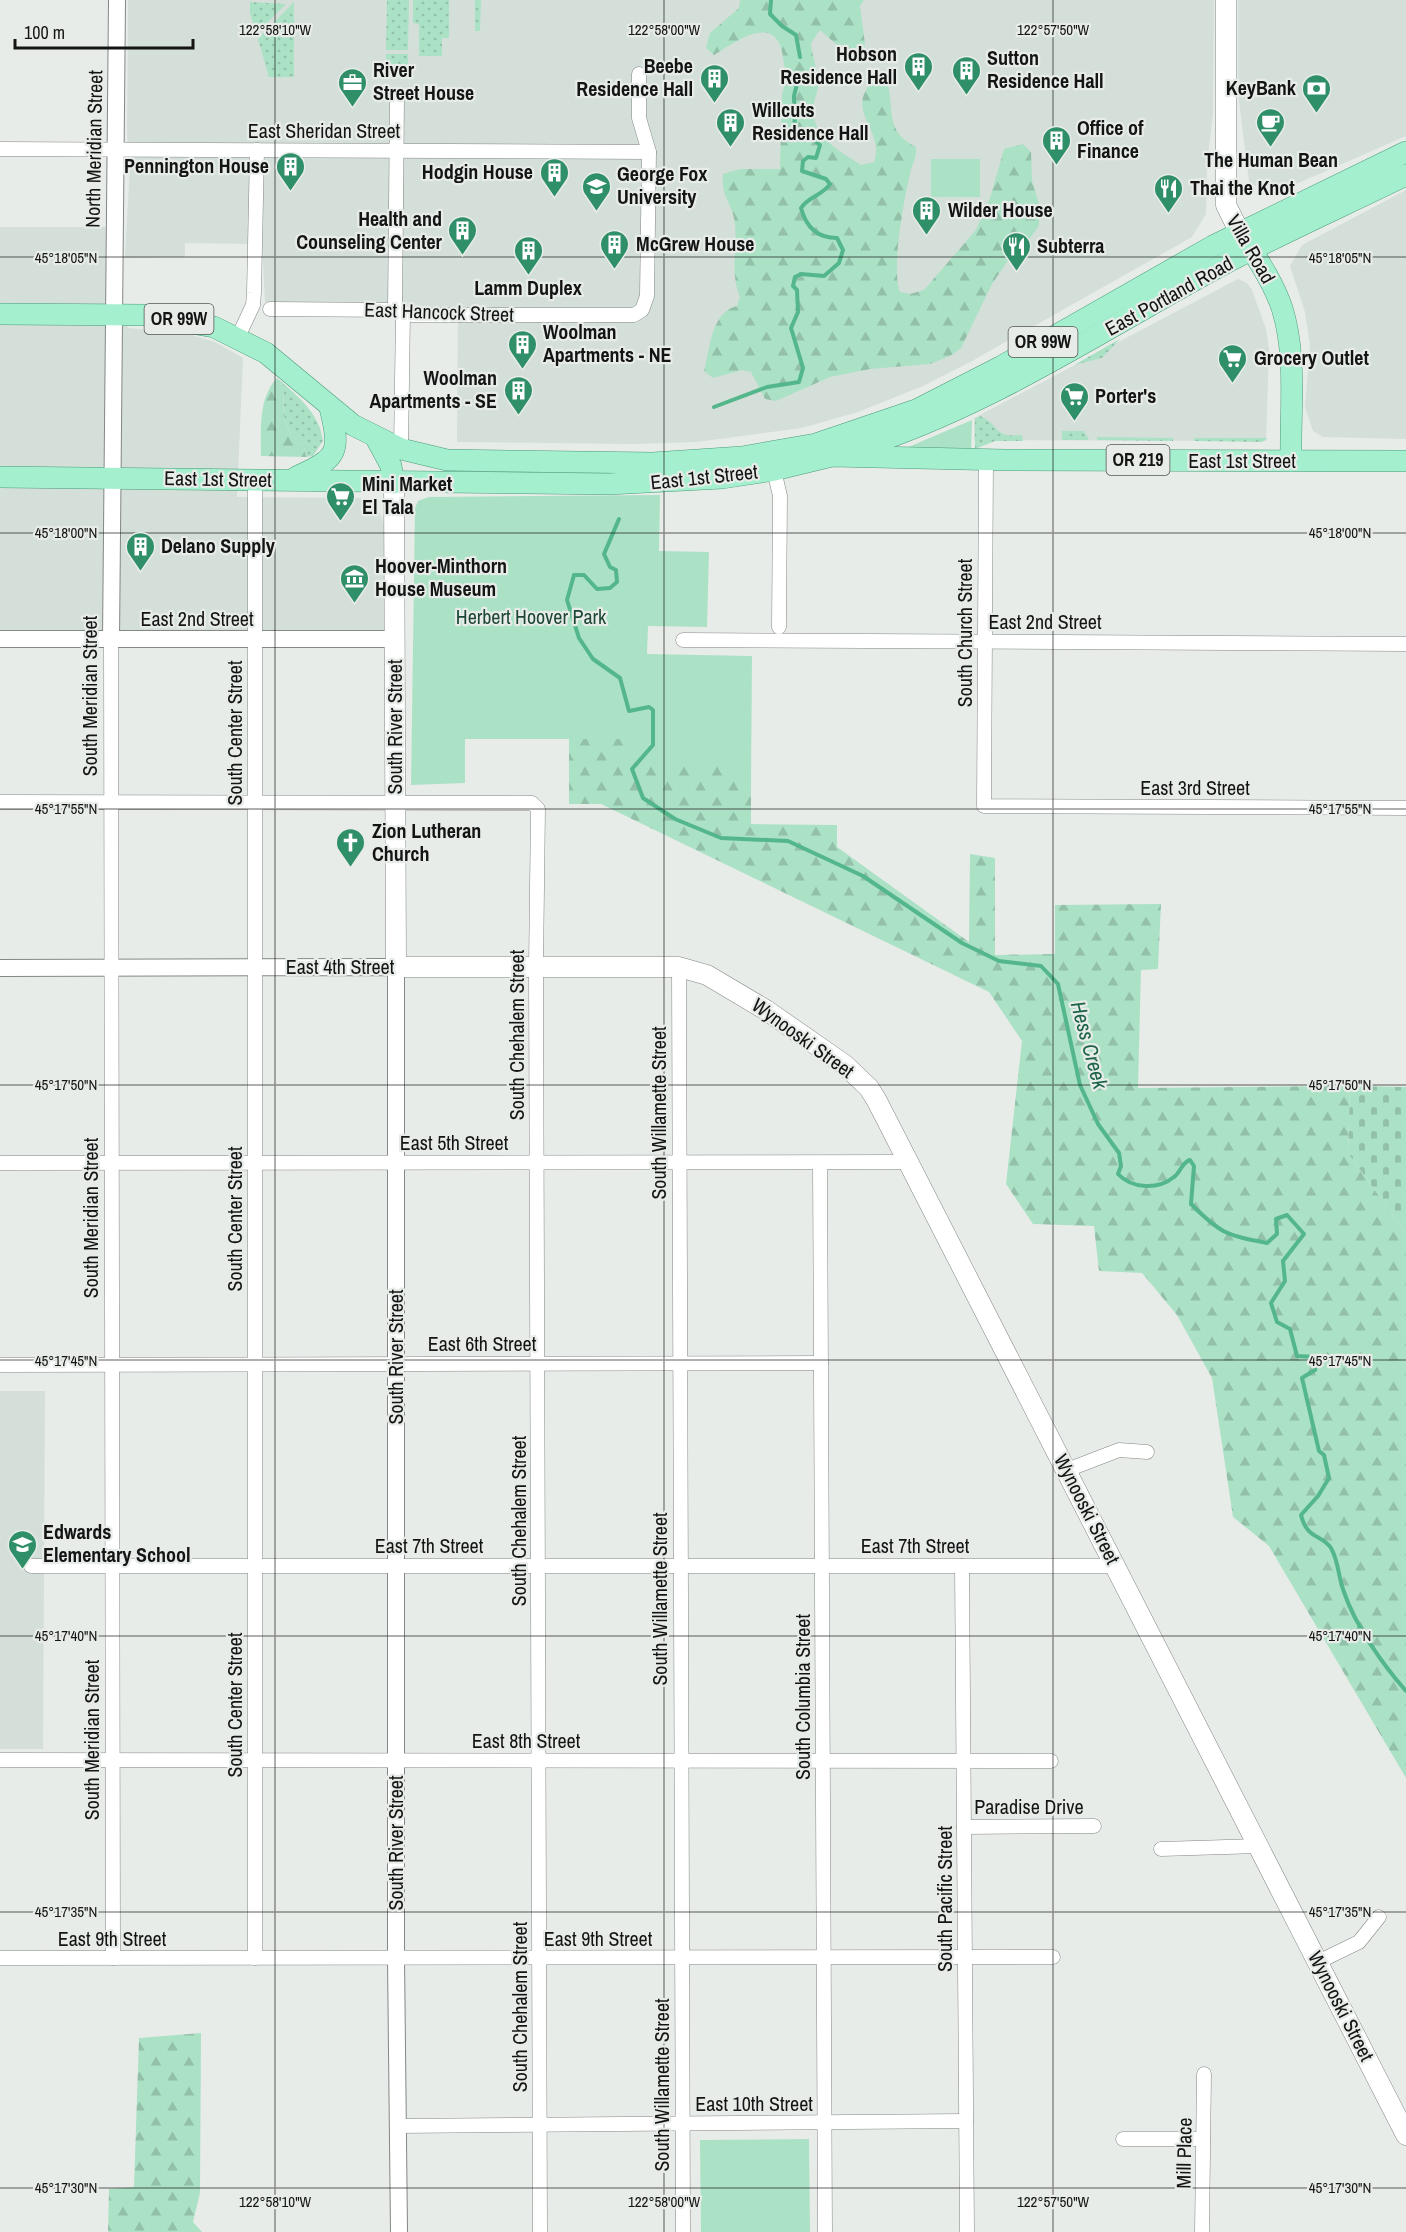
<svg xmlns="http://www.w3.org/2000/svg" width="1406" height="2232" font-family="'Archivo Narrow',sans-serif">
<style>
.built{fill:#d4dfd9}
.grass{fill:url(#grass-dots)}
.forest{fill:url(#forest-firs)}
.cemetery{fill:url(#cemetery-stones)}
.park{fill:#abe1c5}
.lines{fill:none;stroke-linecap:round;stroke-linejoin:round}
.stream{stroke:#54b68b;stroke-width:4}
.minor-casing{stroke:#838785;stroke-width:15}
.tertiary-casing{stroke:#838785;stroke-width:18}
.secondary-casing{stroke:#838785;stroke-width:21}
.primary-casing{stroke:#4a9b78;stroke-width:22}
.minor{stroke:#fff;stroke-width:14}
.tertiary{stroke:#fff;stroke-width:16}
.secondary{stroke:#fff;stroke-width:20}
.primary{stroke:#a4efce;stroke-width:21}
.ticks{fill:none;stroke:#131413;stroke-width:1.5;stroke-opacity:0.45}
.labels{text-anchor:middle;stroke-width:4.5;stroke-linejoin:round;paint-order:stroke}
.shield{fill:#e8ece9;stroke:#535553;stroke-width:1.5}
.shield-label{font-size:18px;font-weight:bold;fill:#131413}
.poi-label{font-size:20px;font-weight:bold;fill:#131413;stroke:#e8ece9;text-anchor:start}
.street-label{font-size:20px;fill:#131413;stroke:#e8ece9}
.park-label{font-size:20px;fill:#1d4735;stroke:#e8ece9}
.water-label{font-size:21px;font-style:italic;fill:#1b6447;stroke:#e8ece9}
.ticks-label{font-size:15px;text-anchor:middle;fill:#131413;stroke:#e8ece9;stroke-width:4.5;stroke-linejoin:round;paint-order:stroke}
</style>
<defs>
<pattern id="grass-dots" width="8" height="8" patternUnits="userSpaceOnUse" patternTransform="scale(1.5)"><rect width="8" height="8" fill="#abe1c5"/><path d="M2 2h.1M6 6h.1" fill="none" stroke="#92c0a8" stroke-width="1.8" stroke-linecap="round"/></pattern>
<pattern id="forest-firs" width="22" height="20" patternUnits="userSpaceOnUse" patternTransform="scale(1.5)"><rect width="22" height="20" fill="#abe1c5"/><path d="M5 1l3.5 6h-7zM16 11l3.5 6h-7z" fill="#92c0a8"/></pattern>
<pattern id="cemetery-stones" width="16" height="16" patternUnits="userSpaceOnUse" patternTransform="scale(1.5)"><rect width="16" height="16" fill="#abe1c5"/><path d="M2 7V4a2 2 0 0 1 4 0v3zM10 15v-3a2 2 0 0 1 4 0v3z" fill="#92c0a8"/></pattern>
</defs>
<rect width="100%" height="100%" fill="#e8ece9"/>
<!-- built -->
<g class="built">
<path d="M128,0H1214L1213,114L1207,164L1206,214L1192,237L972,361L923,386L858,412L802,428L697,442L634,444L457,442L458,308H410L403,303L265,302L262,244L185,243V257L125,258L130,164L127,135Z"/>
<path d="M1238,0H1406V136L1271,195L1249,182L1238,93Z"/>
<path d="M1406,190V439L1323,437L1313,431L1305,407L1310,345L1305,312L1290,266L1302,245Z"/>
<path d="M0,227H114L113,295L128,328L185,333L215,342L243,358L237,497L366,498L379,511L394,555V639L0,635Z"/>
<path d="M1238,279L1247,283L1252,290L1266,329L1269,349L1266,441L974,440V418Z"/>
<path d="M0,1391H45L43,1749H0Z"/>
</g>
<!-- grass -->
<g class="grass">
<path d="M387,0H409L408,50H386Z"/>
<path d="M413,0H449V38H442V56H419V24L413,23Z"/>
<path d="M475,0H481L480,31H475Z"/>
<path d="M250,2L286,4L256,34L250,13Z"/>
<path d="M294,2V77H269L258,39Z"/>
<path d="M386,54H408V78L386,77Z"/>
<path d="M1120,339L1102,358L1074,365Z"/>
<path d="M284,384C302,400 320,416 323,441L313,456L306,457L304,446C279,425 284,415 284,384Z"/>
<path d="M980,416C1001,425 992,438 1022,435L1023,441H995L975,449V419Z"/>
<path d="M1062,431H1084L1089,440H1062Z"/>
<path d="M1097,437L1173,438V441L1097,440Z"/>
<path d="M1194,438H1268L1262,442L1194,441Z"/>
</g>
<!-- forest -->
<g class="forest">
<path d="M740,0H864L860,6L865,44L863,50L856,52L837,45L820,30L811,43C812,57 819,72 818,85C818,91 815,97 814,103C809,136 837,149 861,165L874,162C886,128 840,110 877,77L887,81C895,110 884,131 916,147C917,158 912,163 910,174C904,199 891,270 900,292L910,294L924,290L976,230L990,198L1004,149L1023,144L1031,152L1032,181L1039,204V226L1027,242L1009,259L992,284L961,348L950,356L930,364L870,369L830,377L776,401L765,399L751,372L742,370L713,378L704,371C710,349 711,312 737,306L740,297C729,272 739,244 734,218C730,200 721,196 723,174L740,169H780L782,94C787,81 785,71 783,57C777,11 736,41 714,55L706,48L710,33L739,8Z"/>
<path d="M277,378L284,384C284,415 279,425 304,446L306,457L261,456C261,430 258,398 277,378Z"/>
<path d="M569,739H630V762H742L741,786H751V824L837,825V847L969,942L970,854L995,858V955L1055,954V905L1161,904L1158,969L1141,970L1138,1088L1350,1086L1348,1153L1406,1233V1778L1269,1546L1233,1517L1212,1378L1177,1315L1142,1273L1099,1271L1094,1226L1033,1224L1006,1184L1022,1041L989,992L601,804H569Z"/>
<path d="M201,2033L200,2193L193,2222L202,2232H108L109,2189L134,2187L139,2038Z"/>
</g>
<!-- cemetery -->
<path class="cemetery" d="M1350,1086L1406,1087V1233L1348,1153Z"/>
<!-- park -->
<g class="park">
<rect x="931" y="159" width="49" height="38"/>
<path d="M972,420L971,454L906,448Z"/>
<path d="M660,495L659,551L709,552L707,627L648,626L647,654L752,656L751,786H741V762H630V739H465V783L411,785L415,508L418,501L429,497Z"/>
<path d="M809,2139L810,2232H701L700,2140Z"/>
</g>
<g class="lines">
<!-- stream -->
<g class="stream">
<path d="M771,0L770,14L782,26L796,35L800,57"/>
<path d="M714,407L767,387L799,382L803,368L791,328L798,312L797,290L793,286L795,277L801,274L824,276L839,263L843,250L837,238C817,238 806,227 801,208C808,197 823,195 830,184L826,179L802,171L803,161L808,157L816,158L820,145L814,140L795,134L794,96L798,80"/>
<path d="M619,519L604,554L610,567L616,570L617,582L610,588L597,589L584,575H574L567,600L579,638L593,659L620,678L629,711L649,707L653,710V745L632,769L643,798L675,819L721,838L788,841L863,876L962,943L999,961L1041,966L1058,984L1080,1085L1098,1124L1119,1153L1121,1166L1118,1174C1132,1189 1158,1190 1174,1177C1181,1172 1181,1163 1190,1160L1194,1166L1191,1204C1221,1234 1226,1235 1267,1243L1277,1234L1276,1219L1287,1215L1304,1234L1283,1261L1285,1281L1271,1303L1277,1322L1290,1329L1297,1356L1316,1357L1315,1370L1302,1378L1319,1451L1324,1455L1329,1478L1318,1496L1301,1515C1307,1540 1322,1534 1331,1548C1339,1562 1338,1577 1344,1592C1355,1625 1383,1665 1406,1691"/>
</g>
<defs>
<g id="minor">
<path d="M0,149L649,152"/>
<path d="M270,309L395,310L412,315H634L642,310L647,296L649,152L639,118V74"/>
<path d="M395,310L397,99"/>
<path d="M238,337L253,305L254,293L257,150"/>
<path d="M401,449L403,313"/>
<path d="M986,460L984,806L1406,808"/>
<path d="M774,470L780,496L779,627"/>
<path d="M255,479V1958"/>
<path d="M111,640L113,1958"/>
<path d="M683,640L1406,644"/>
<path d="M0,802L532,803L538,809L536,966L540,2232"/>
<path d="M679,967L683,2232"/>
<path d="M0,1163L908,1162"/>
<path d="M820,1163L825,2232"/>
<path d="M0,1365L821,1363"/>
<path d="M1067,1470L1119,1450L1147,1452"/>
<path d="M31,1566H1116"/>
<path d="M962,1566L967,2232"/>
<path d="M0,1760L1051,1761"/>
<path d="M964,1827L1094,1826"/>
<path d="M1161,1849L1259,1846"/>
<path d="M0,1958L1053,1957"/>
<path d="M1318,1962L1359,1942L1379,1917"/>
<path d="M398,2126L966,2121"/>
<path d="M1123,2139H1203"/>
<path d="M1202,2232L1204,2074"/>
</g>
<g id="tertiary">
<path d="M0,639H394"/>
<path d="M111,640L117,0"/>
<path d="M0,968L396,967V1958L399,2232"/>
</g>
<g id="secondary">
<path d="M1226,0V205L1240,233"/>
<path d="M394,483L396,967H679L707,975L766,1010L845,1065L869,1088L877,1101L1406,2135"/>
</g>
<g id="primary">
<path d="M1244,238C1258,260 1273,282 1282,308C1297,355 1290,411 1291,461"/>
<path d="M0,314L146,315L214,327L266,353L353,425L401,449L447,460L653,463L742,457L816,444L916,410L1002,366L1213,246L1406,152"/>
<path d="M376,438L391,466L394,483"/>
<path d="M849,451C984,410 1100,331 1222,265C1282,233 1345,205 1406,175"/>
<path d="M0,477L609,484L722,478L774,470L832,456L1005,460L1406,461"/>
<path d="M296,477C338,458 341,453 330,408"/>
</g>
</defs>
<!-- minor casing -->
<use href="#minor" class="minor-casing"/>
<!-- tertiary casing -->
<use href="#tertiary" class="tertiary-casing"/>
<!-- secondary casing -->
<use href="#secondary" class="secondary-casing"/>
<!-- primary casing -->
<use href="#primary" class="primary-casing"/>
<!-- minor -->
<use href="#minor" class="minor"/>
<!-- tertiary -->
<use href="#tertiary" class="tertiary"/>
<!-- secondary -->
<use href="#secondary" class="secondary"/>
<!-- primary -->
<use href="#primary" class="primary"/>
</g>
<!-- ticks -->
<path class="ticks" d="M275,0V2232M664,0V2232M1053,0V2232M0,257H1406M0,533H1406M0,809H1406M0,1085H1406M0,1360H1406M0,1636H1406M0,1912H1406M0,2188H1406"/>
<!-- icons -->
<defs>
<symbol id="building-pin" viewBox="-11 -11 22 30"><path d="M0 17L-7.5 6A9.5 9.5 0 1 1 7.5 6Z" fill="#2f8f68" stroke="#e8ece9"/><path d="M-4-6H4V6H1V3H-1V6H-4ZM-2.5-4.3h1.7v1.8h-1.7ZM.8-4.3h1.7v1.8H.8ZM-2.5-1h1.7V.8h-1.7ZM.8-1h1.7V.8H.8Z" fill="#fff"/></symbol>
<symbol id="office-pin" viewBox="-11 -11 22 30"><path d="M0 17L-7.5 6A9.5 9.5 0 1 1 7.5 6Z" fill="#2f8f68" stroke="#e8ece9"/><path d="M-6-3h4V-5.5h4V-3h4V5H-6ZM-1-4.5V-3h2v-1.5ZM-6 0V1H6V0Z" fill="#fff"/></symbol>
<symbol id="bank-pin" viewBox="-11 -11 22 30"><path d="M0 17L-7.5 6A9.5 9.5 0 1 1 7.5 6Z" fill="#2f8f68" stroke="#e8ece9"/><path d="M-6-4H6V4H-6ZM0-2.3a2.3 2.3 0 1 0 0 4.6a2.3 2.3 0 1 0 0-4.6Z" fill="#fff"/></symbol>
<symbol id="cafe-pin" viewBox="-11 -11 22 30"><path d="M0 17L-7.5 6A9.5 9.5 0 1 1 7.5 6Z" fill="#2f8f68" stroke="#e8ece9"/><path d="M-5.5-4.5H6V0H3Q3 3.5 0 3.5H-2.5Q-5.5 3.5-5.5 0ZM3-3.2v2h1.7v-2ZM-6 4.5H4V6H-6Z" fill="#fff"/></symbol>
<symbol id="university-pin" viewBox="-11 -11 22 30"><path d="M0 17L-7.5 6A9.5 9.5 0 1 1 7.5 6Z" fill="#2f8f68" stroke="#e8ece9"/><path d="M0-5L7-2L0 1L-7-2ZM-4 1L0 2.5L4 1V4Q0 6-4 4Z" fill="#fff"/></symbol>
<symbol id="restaurant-pin" viewBox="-11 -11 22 30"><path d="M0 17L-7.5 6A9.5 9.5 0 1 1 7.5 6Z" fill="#2f8f68" stroke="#e8ece9"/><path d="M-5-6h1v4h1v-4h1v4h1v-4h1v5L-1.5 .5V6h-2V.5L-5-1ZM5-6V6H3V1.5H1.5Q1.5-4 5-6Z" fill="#fff"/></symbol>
<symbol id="supermarket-pin" viewBox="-11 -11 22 30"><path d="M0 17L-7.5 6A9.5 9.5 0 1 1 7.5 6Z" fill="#2f8f68" stroke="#e8ece9"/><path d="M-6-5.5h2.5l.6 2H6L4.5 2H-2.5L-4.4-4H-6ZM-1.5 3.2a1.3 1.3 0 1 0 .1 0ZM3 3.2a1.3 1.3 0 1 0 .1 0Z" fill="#fff"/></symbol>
<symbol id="museum-pin" viewBox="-11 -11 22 30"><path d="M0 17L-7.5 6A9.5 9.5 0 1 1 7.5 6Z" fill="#2f8f68" stroke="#e8ece9"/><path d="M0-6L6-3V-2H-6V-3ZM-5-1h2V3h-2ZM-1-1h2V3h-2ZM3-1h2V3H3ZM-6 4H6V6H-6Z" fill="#fff"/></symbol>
<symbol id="church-pin" viewBox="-11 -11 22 30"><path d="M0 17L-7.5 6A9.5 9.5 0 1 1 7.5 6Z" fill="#2f8f68" stroke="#e8ece9"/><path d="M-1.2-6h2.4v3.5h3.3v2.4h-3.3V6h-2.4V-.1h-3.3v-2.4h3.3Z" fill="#fff"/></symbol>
<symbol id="school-pin" viewBox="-11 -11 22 30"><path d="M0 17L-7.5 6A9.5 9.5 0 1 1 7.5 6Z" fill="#2f8f68" stroke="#e8ece9"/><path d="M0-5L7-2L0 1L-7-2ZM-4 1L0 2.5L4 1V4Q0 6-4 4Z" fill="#fff"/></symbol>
</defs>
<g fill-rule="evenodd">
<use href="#building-pin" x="902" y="50" width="33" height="45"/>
<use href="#building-pin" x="950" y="54" width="33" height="45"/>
<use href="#building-pin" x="698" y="62" width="33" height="45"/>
<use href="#office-pin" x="336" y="66" width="33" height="45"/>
<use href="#bank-pin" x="1300" y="72" width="33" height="45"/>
<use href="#building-pin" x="714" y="106" width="33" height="45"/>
<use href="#cafe-pin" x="1254" y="106" width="33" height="45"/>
<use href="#building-pin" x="1040" y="124" width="33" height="45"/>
<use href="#building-pin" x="274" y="150" width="33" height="45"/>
<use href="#building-pin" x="538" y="156" width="33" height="45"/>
<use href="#university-pin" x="580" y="170" width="33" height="45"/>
<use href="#restaurant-pin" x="1152" y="172" width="33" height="45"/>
<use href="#building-pin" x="910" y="194" width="33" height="45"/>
<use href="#building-pin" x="446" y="214" width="33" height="45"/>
<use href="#building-pin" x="598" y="228" width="33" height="45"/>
<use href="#restaurant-pin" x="1000" y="230" width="33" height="45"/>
<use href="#building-pin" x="512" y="234" width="33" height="45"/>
<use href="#building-pin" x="506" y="328" width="33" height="45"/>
<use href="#supermarket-pin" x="1216" y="342" width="33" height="45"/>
<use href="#building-pin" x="502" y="374" width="33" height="45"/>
<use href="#supermarket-pin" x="1058" y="380" width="33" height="45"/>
<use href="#supermarket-pin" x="324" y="480" width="33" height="45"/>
<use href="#building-pin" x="124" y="530" width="33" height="45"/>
<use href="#museum-pin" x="338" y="562" width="33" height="45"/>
<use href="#church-pin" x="334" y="826" width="33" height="45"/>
<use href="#school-pin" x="6" y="1528" width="33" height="45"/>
</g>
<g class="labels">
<!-- shield labels -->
<g class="shield">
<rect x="144.5" y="304" width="69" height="30" rx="4.5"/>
<rect x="1008.5" y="327" width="69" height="30" rx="4.5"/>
<rect x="1106.5" y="445" width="63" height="30" rx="4.5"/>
</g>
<g class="shield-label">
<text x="179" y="325">OR 99W</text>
<text x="1043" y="348">OR 99W</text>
<text x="1138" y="466">OR 219</text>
</g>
<!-- poi labels -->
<g class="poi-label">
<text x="897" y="61" text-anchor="end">Hobson<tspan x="897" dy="23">Residence Hall</tspan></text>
<text x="987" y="65">Sutton<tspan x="987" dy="23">Residence Hall</tspan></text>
<text x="693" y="73" text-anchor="end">Beebe<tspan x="693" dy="23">Residence Hall</tspan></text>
<text x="373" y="77">River<tspan x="373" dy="23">Street House</tspan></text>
<text x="1296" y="95" text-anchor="end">KeyBank</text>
<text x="752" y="117">Willcuts<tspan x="752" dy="23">Residence Hall</tspan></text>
<text x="1077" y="135">Office of<tspan x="1077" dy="23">Finance</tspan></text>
<text x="1271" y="167" text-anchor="middle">The Human Bean</text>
<text x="269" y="173" text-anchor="end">Pennington House</text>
<text x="533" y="179" text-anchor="end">Hodgin House</text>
<text x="617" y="181">George Fox<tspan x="617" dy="23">University</tspan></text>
<text x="1190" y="195">Thai the Knot</text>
<text x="948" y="217">Wilder House</text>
<text x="442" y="226" text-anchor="end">Health and<tspan x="442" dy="23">Counseling Center</tspan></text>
<text x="636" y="251">McGrew House</text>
<text x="1037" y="253">Subterra</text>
<text x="528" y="295" text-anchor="middle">Lamm Duplex</text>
<text x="543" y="339">Woolman<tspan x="543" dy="23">Apartments - NE</tspan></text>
<text x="1254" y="365">Grocery Outlet</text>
<text x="497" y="385" text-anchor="end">Woolman<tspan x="497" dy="23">Apartments - SE</tspan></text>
<text x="1095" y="403">Porter's</text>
<text x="362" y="491">Mini Market<tspan x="362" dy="23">El Tala</tspan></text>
<text x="161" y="553">Delano Supply</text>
<text x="375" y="573">Hoover-Minthorn<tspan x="375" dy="23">House Museum</tspan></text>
<text x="372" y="838">Zion Lutheran<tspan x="372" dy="23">Church</tspan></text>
<text x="43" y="1539">Edwards<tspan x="43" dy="23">Elementary School</tspan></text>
</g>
<!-- street labels -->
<g class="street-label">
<text x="324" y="138">East Sheridan Street</text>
<text transform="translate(94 149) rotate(-89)" y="7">North Meridian Street</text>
<text transform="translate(1251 249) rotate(60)" y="7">Villa Road</text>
<text transform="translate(1169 296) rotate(-29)" y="7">East Portland Road</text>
<text transform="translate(439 312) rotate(2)" y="7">East Hancock Street</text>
<text x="1242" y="468">East 1st Street</text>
<text transform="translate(704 477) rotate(-6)" y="7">East 1st Street</text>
<text transform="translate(218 479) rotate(1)" y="7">East 1st Street</text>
<text x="197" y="626">East 2nd Street</text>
<text x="1045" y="629">East 2nd Street</text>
<text transform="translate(965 633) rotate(-90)" y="7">South Church Street</text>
<text transform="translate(90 696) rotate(-90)" y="7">South Meridian Street</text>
<text transform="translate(395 727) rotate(-90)" y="7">South River Street</text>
<text transform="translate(235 733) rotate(-90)" y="7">South Center Street</text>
<text x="1195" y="795">East 3rd Street</text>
<text x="340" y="974">East 4th Street</text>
<text transform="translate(517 1035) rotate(-90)" y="7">South Chehalem Street</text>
<text transform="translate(803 1038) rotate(36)" y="7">Wynooski Street</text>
<text transform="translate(659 1113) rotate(-90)" y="7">South Willamette Street</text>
<text x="454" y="1150">East 5th Street</text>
<text transform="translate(91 1218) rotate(-90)" y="7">South Meridian Street</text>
<text transform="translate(235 1219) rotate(-90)" y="7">South Center Street</text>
<text x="482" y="1351">East 6th Street</text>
<text transform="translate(396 1357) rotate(-90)" y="7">South River Street</text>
<text transform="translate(1087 1509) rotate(63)" y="7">Wynooski Street</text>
<text transform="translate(519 1521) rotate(-90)" y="7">South Chehalem Street</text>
<text x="429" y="1553">East 7th Street</text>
<text x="915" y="1553">East 7th Street</text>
<text transform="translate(660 1599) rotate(-90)" y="7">South Willamette Street</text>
<text transform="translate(803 1697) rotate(-90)" y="7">South Columbia Street</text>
<text transform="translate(235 1705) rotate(-90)" y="7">South Center Street</text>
<text transform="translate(92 1740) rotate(-90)" y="7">South Meridian Street</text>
<text x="526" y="1748">East 8th Street</text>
<text x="1029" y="1814">Paradise Drive</text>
<text transform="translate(396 1843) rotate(-90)" y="7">South River Street</text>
<text transform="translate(945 1899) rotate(-90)" y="7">South Pacific Street</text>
<text x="112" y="1946">East 9th Street</text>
<text x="598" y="1946">East 9th Street</text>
<text transform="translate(1341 2006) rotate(63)" y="7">Wynooski Street</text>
<text transform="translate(520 2007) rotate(-90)" y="7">South Chehalem Street</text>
<text transform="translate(662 2085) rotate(-90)" y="7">South Willamette Street</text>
<text x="754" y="2111">East 10th Street</text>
<text transform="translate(1184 2153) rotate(-89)" y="7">Mill Place</text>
</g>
<!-- park labels -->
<g class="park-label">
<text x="531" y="624">Herbert Hoover Park</text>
</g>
<!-- water labels -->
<g class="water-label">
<text transform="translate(1089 1045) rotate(75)" y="7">Hess Creek</text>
</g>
</g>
<g class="ticks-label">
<text x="275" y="35">122°58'10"W</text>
<text x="664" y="35">122°58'00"W</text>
<text x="1053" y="35">122°57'50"W</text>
<text x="66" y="263">45°18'05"N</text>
<text x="1340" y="263">45°18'05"N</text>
<text x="66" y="538">45°18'00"N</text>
<text x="1340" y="538">45°18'00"N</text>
<text x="66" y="814">45°17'55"N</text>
<text x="1340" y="814">45°17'55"N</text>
<text x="66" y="1090">45°17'50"N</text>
<text x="1340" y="1090">45°17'50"N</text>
<text x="66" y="1366">45°17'45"N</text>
<text x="1340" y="1366">45°17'45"N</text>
<text x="66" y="1641">45°17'40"N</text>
<text x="1340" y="1641">45°17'40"N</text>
<text x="66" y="1917">45°17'35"N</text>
<text x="1340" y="1917">45°17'35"N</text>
<text x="66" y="2193">45°17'30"N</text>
<text x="1340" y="2193">45°17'30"N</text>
<text x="275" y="2207">122°58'10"W</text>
<text x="664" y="2207">122°58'00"W</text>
<text x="1053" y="2207">122°57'50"W</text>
</g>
<!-- scale -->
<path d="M15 39v9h178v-9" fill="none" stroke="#131413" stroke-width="3"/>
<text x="24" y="39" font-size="18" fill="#131413" stroke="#e8ece9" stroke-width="4.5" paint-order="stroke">100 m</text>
</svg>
